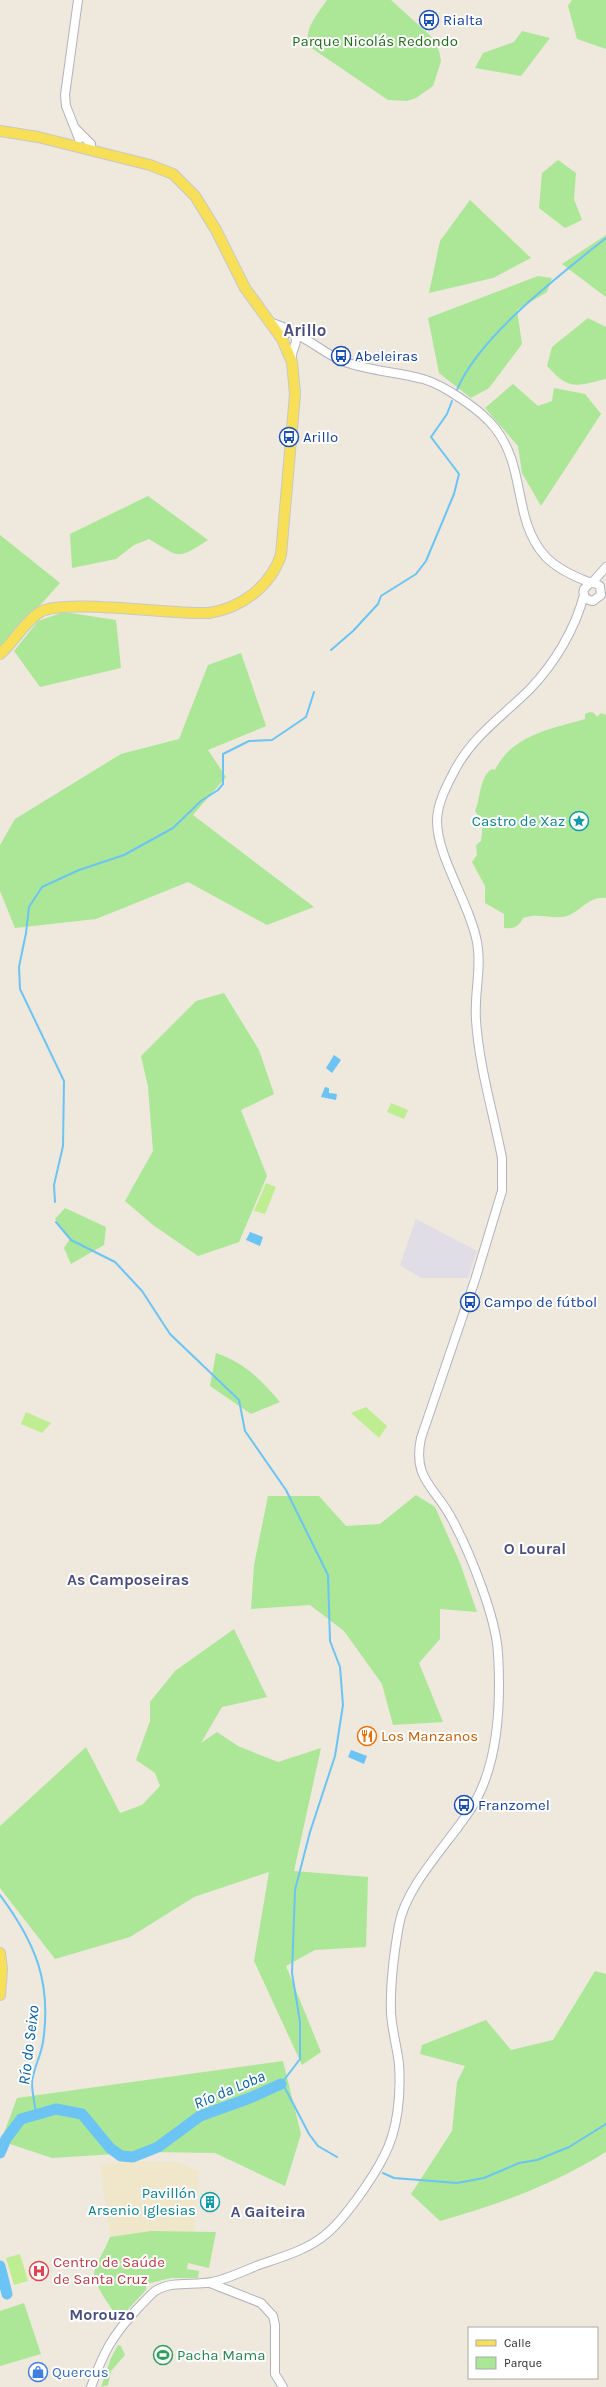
<svg xmlns="http://www.w3.org/2000/svg" width="606" height="2387" font-family="Karla,sans-serif">
<style>
.industrial{fill:#e1dde6}
.education{fill:#f0e7cb}
.green{fill:#abe797}
.pitch{fill:#bfee92}
.water{fill:#6bc4f4}
.lines{fill:none;stroke-linecap:round;stroke-linejoin:round}
.stream{stroke:#6bc4f4;stroke-width:2}
.river{stroke:#6bc4f4;stroke-width:11}
.minor-casing{stroke:#b1b2c0;stroke-width:10}
.major-casing{stroke:#c8c8c8;stroke-width:12}
.minor{stroke:#fff;stroke-width:8}
.major{stroke:#f7e058;stroke-width:10}
.labels{text-anchor:middle;stroke-width:4;stroke-linejoin:round;paint-order:stroke}
.transit-label{font-size:15px;fill:#164399;stroke:#fff;text-anchor:start}
.park-label{font-size:15px;fill:#216d17;stroke:#fff}
.culture-label{font-size:15px;fill:#0d838f;stroke:#fff;text-anchor:end}
.food-label{font-size:15px;fill:#c56008;stroke:#fff;text-anchor:start}
.health-label{font-size:15px;fill:#be3a42;stroke:#fff;text-anchor:start}
.leisure-label{font-size:15px;fill:#27864d;stroke:#fff;text-anchor:start}
.shop-label{font-size:15px;fill:#366cbe;stroke:#fff;text-anchor:start}
.neighbourhood-label{font-size:16px;font-weight:bold;fill:#494e7e;stroke:#fff}
.water-label{font-size:16px;font-style:italic;fill:#0760a3;stroke:#fff}
.quarter-label{font-size:17px;font-weight:bold;fill:#494e7e;stroke:#fff}
</style>
<rect width="100%" height="100%" fill="#eee8dd"/>
<!-- industrial -->
<path class="industrial" d="M416,1219L477,1251L468,1278H421L400,1265Z"/>
<!-- education -->
<path class="education" d="M138,2161L178,2162L199,2171L194,2231H151L110,2237L100,2164Z"/>
<!-- green -->
<g class="green">
<path d="M327,0H391L433,38L439,51L441,61L433,86L416,98L407,101L388,100L310,47C302,30 318,14 327,0Z"/>
<path d="M572,0H606V49L577,39L568,6Z"/>
<path d="M522,31L550,38L521,76L475,68L483,53L514,42Z"/>
<path d="M558,160L576,173L574,199L582,220L565,228L539,208L542,173Z"/>
<path d="M470,200L531,258L493,278L429,293L440,241Z"/>
<path d="M606,235V297L562,264Z"/>
<path d="M538,276L552,278L547,292L517,310L522,344L489,388L471,398L439,373L428,318Z"/>
<path d="M588,318L606,327V379C575,386 570,391 547,366L552,347Z"/>
<path d="M513,384L538,406L552,401L554,388L585,394L601,414L541,506L522,473L518,446L485,408Z"/>
<path d="M148,496L208,540C176,561 180,557 149,539L134,545L116,559L72,568L70,534Z"/>
<path d="M0,535L60,583L0,650Z"/>
<path d="M64,612L116,620L121,668L40,687L14,651L38,621Z"/>
<path d="M241,653L266,726L208,750L226,777L193,815L314,907L267,925L188,882L96,919L15,928L0,891V845L15,819L121,754L179,739L208,665Z"/>
<path d="M590,712L594,713L597,717L601,713L606,715V898C588,896 582,911 567,916C553,920 539,912 523,918C519,927 513,929 504,928V914L485,903V886L472,862L477,855L476,845L481,841C483,828 483,822 475,811C481,798 479,777 492,769L495,770C512,735 551,729 585,719V714Z"/>
<path d="M224,993L259,1050L274,1094L241,1110L267,1176L239,1242L198,1256L153,1225L125,1201L153,1151L148,1087L141,1056L196,1001Z"/>
<path d="M65,1208L106,1227L104,1245L71,1264L64,1248L70,1239L55,1219Z"/>
<path d="M216,1353C245,1363 260,1379 280,1402L251,1414L210,1386Z"/>
<path d="M416,1495L435,1507L460,1563L477,1612L440,1609V1639L419,1663L443,1722L393,1725L382,1684L344,1631L310,1605L251,1609L254,1565L268,1496H319L346,1526L380,1524Z"/>
<path d="M234,1629L267,1697L222,1707L201,1743L217,1732L238,1746L278,1762L321,1748L294,1871L368,1877L366,1947L315,1950L286,1966L321,2052L302,2065L254,1961L269,1872L194,1897L130,1937L55,1959L0,1888V1826L86,1747L120,1813L142,1805L160,1786L155,1773L136,1760L150,1721V1702L175,1671Z"/>
<path d="M595,1971L606,1974V2152C552,2185 500,2204 440,2221L411,2194L452,2131L457,2082L465,2066L420,2054L422,2045L486,2020L511,2050L553,2040Z"/>
<path d="M283,2061L301,2134L285,2186L215,2153L147,2152L52,2158L1,2141L17,2098Z"/>
<path d="M151,2231L216,2232L209,2268L188,2263L187,2269L199,2271L198,2278H171L146,2284V2290L119,2319C112,2309 90,2281 95,2269C99,2258 106,2248 110,2237Z"/>
<path d="M24,2303L41,2354L0,2366V2311Z"/>
<path d="M118,2345L121,2346L125,2355L111,2371L108,2385L101,2387L111,2358Z"/>
</g>
<!-- pitch -->
<g class="pitch">
<path d="M391,1103L408,1110L404,1119L387,1112Z"/>
<path d="M266,1183L276,1187L265,1214L254,1211Z"/>
<path d="M366,1407L387,1426L379,1438L351,1413Z"/>
<path d="M26,1412L51,1423L42,1433L21,1424Z"/>
<path d="M20,2254L28,2281L14,2285L6,2258Z"/>
</g>
<!-- water -->
<g class="water">
<path d="M334,1055L341,1060L332,1073L326,1068Z"/>
<path d="M325,1087L329,1088V1093L337,1094L336,1100L321,1097Z"/>
<path d="M250,1232L263,1237L260,1246L246,1240Z"/>
<path d="M351,1750L367,1756L364,1764L348,1757Z"/>
</g>
<g class="lines">
<!-- stream -->
<g class="stream">
<path d="M457,390C478,337 561,274 606,238"/>
<path d="M331,650L353,631L378,604L381,596L416,574L426,561L454,494L459,474L431,437L447,414L452,401"/>
<path d="M55,1202L54,1185L63,1146L64,1081L20,989L19,967L26,933L29,907L42,887L79,870L124,855L173,828L201,801L218,790L223,784V754L249,741L272,740L306,717L314,692"/>
<path d="M56,1222L71,1240L115,1262L142,1291L170,1334L239,1400L245,1431L286,1490L328,1575L330,1641L340,1667L343,1705L335,1756L310,1832L295,1890L292,1973L300,2022V2059L281,2084L285,2088L309,2134L318,2146L337,2157"/>
<path d="M0,1895C35,1942 52,1982 43,2042C41,2056 33,2069 32,2083C32,2093 35,2104 36,2114"/>
<path d="M383,2173L394,2178L457,2183L484,2178L519,2163L537,2160L569,2147L606,2124"/>
</g>
<!-- river -->
<g class="river">
<path d="M0,2153L6,2139L21,2119L56,2109L82,2114L110,2148L121,2156L133,2157L158,2147L200,2116L250,2098L281,2084"/>
<path d="M0,2266L7,2294"/>
</g>
<defs>
<g id="minor">
<path d="M78,0L65,95L66,106L79,139"/>
<path d="M76,129L91,144L90,150"/>
<path d="M269,322C277,325 297,330 296,341C295,348 291,351 292,359"/>
<path d="M282,339L287,332L293,333C311,340 326,355 345,362C370,371 397,372 423,379C444,385 481,410 495,428C527,469 512,519 545,556C556,568 571,575 586,581C591,583 595,582 600,586L601,595L593,601C586,600 582,596 584,589L590,583"/>
<path d="M592,583L606,567"/>
<path d="M210,2283L261,2303L273,2316L275,2325V2374L283,2387"/>
<path d="M91,2387C104,2351 112,2336 138,2308C144,2302 149,2296 155,2291C173,2280 193,2286 212,2282C227,2279 242,2272 256,2266C278,2258 306,2251 325,2235C344,2220 373,2178 384,2156C398,2130 401,2094 399,2064C397,2047 392,2030 391,2013C390,1984 394,1953 399,1925C406,1885 450,1842 472,1807C499,1764 501,1702 498,1653C496,1617 470,1553 453,1521C436,1487 412,1480 421,1438L475,1280L502,1191V1158C493,1112 479,1066 476,1020C474,993 482,968 477,942C470,904 437,857 437,821C437,803 448,783 456,768C474,735 504,715 530,689C555,663 575,629 584,595"/>
</g>
<g id="major">
<path d="M0,131L38,137L150,165L173,174L195,196L216,230L245,288L282,339L292,362L295,394L281,555C270,587 241,608 209,613C175,615 63,598 40,612C24,622 14,642 0,654"/>
<path d="M0,1953L2,1969L0,1995"/>
</g>
</defs>
<!-- minor casing -->
<use href="#minor" class="minor-casing"/>
<!-- major casing -->
<use href="#major" class="major-casing"/>
<!-- minor -->
<use href="#minor" class="minor"/>
<!-- major -->
<use href="#major" class="major"/>
</g>
<!-- icons -->
<defs>
<symbol id="bus-ring" viewBox="-11 -11 22 22"><circle r="9.5" fill="#fff" stroke="#1a4fb4" stroke-width="1.5"/><path d="M-5-6H5V4H4V6H2V4H-2V6H-4V4H-5ZM-3.5-4V0h7V-4ZM-3.5 1.2v1.5H-2V1.2ZM2 1.2v1.5H3.5V1.2Z" fill="#1a4fb4"/></symbol>
<symbol id="sight-ring" viewBox="-11 -11 22 22"><circle r="9.5" fill="#fff" stroke="#0f9aa8" stroke-width="1.5"/><path d="M0-6L1.8-2.2L6-1.7L2.9 1.2L3.7 5.4L0 3.3L-3.7 5.4L-2.9 1.2L-6-1.7L-1.8-2.2Z" fill="#0f9aa8"/></symbol>
<symbol id="restaurant-ring" viewBox="-11 -11 22 22"><circle r="9.5" fill="#fff" stroke="#e8710a" stroke-width="1.5"/><path d="M-5-6h1v4h1v-4h1v4h1v-4h1v5L-1.5 .5V6h-2V.5L-5-1ZM5-6V6H3V1.5H1.5Q1.5-4 5-6Z" fill="#e8710a"/></symbol>
<symbol id="building-ring" viewBox="-11 -11 22 22"><circle r="9.5" fill="#fff" stroke="#0f9aa8" stroke-width="1.5"/><path d="M-4-6H4V6H1V3H-1V6H-4ZM-2.5-4.3h1.7v1.8h-1.7ZM.8-4.3h1.7v1.8H.8ZM-2.5-1h1.7V.8h-1.7ZM.8-1h1.7V.8H.8Z" fill="#0f9aa8"/></symbol>
<symbol id="hospital-ring" viewBox="-11 -11 22 22"><circle r="9.5" fill="#fff" stroke="#e0444e" stroke-width="1.5"/><path d="M-5-5h3v3.5h4V-5h3V5h-3V1.5h-4V5h-3Z" fill="#e0444e"/></symbol>
<symbol id="stadium-ring" viewBox="-11 -11 22 22"><circle r="9.5" fill="#fff" stroke="#2e9e5b" stroke-width="1.5"/><path d="M0-5a6.5 5 0 1 0 0 10a6.5 5 0 1 0 0-10ZM-3.5-1.8h7v3.6h-7Z" fill="#2e9e5b"/></symbol>
<symbol id="shop-ring" viewBox="-11 -11 22 22"><circle r="9.5" fill="#fff" stroke="#3f7fe0" stroke-width="1.5"/><path d="M-5-2.5h2.3a2.7 3.5 0 0 1 5.4 0H5L5.5 6h-11ZM-1.5-2.5h3a1.5 2.3 0 0 0-3 0Z" fill="#3f7fe0"/></symbol>
</defs>
<g fill-rule="evenodd">
<use href="#bus-ring" x="418" y="9" width="22" height="22"/>
<use href="#bus-ring" x="330" y="345" width="22" height="22"/>
<use href="#bus-ring" x="278" y="426" width="22" height="22"/>
<use href="#sight-ring" x="568" y="810" width="22" height="22"/>
<use href="#bus-ring" x="459" y="1291" width="22" height="22"/>
<use href="#restaurant-ring" x="356" y="1725" width="22" height="22"/>
<use href="#bus-ring" x="453" y="1794" width="22" height="22"/>
<use href="#building-ring" x="199" y="2191" width="22" height="22"/>
<use href="#hospital-ring" x="28" y="2260" width="22" height="22"/>
<use href="#stadium-ring" x="152" y="2344" width="22" height="22"/>
<use href="#shop-ring" x="27" y="2361" width="22" height="22"/>
</g>
<g class="labels">
<!-- transit labels -->
<g class="transit-label">
<text x="443" y="25">Rialta</text>
<text x="355" y="361">Abeleiras</text>
<text x="303" y="442">Arillo</text>
<text x="484" y="1307">Campo de fútbol</text>
<text x="478" y="1810">Franzomel</text>
</g>
<!-- park labels -->
<g class="park-label">
<text x="375" y="46">Parque Nicolás Redondo</text>
</g>
<!-- culture labels -->
<g class="culture-label">
<text x="565" y="826">Castro de Xaz</text>
<text x="196" y="2198">Pavillón<tspan x="196" dy="17">Arsenio Iglesias</tspan></text>
</g>
<!-- food labels -->
<g class="food-label">
<text x="381" y="1741">Los Manzanos</text>
</g>
<!-- health labels -->
<g class="health-label">
<text x="53" y="2267">Centro de Saúde<tspan x="53" dy="17">de Santa Cruz</tspan></text>
</g>
<!-- leisure labels -->
<g class="leisure-label">
<text x="177" y="2360">Pacha Mama</text>
</g>
<!-- shop labels -->
<g class="shop-label">
<text x="52" y="2377">Quercus</text>
</g>
<!-- neighbourhood labels -->
<g class="neighbourhood-label">
<text x="535" y="1554">O Loural</text>
<text x="128" y="1585">As Camposeiras</text>
<text x="268" y="2217">A Gaiteira</text>
<text x="102" y="2320">Morouzo</text>
</g>
<!-- water labels -->
<g class="water-label">
<text transform="translate(28 2045) rotate(-83)" y="6">Río do Seixo</text>
<text transform="translate(229 2089) rotate(-23)" y="6">Río da Loba</text>
</g>
<!-- quarter labels -->
<g class="quarter-label">
<text x="305" y="336">Arillo</text>
</g>
</g>
<!-- legend -->
<rect x="468" y="2327" width="130" height="52" fill="#ffffff" stroke="#aaaaaa"/>
<rect x="476" y="2340" width="20" height="6" fill="#f7e058" stroke="#aaaaaa"/>
<text x="504" y="2347" font-size="12" fill="#2b2b2b">Calle</text>
<rect x="476" y="2357" width="20" height="12" fill="#abe797" stroke="#aaaaaa"/>
<text x="504" y="2367" font-size="12" fill="#2b2b2b">Parque</text>
</svg>
